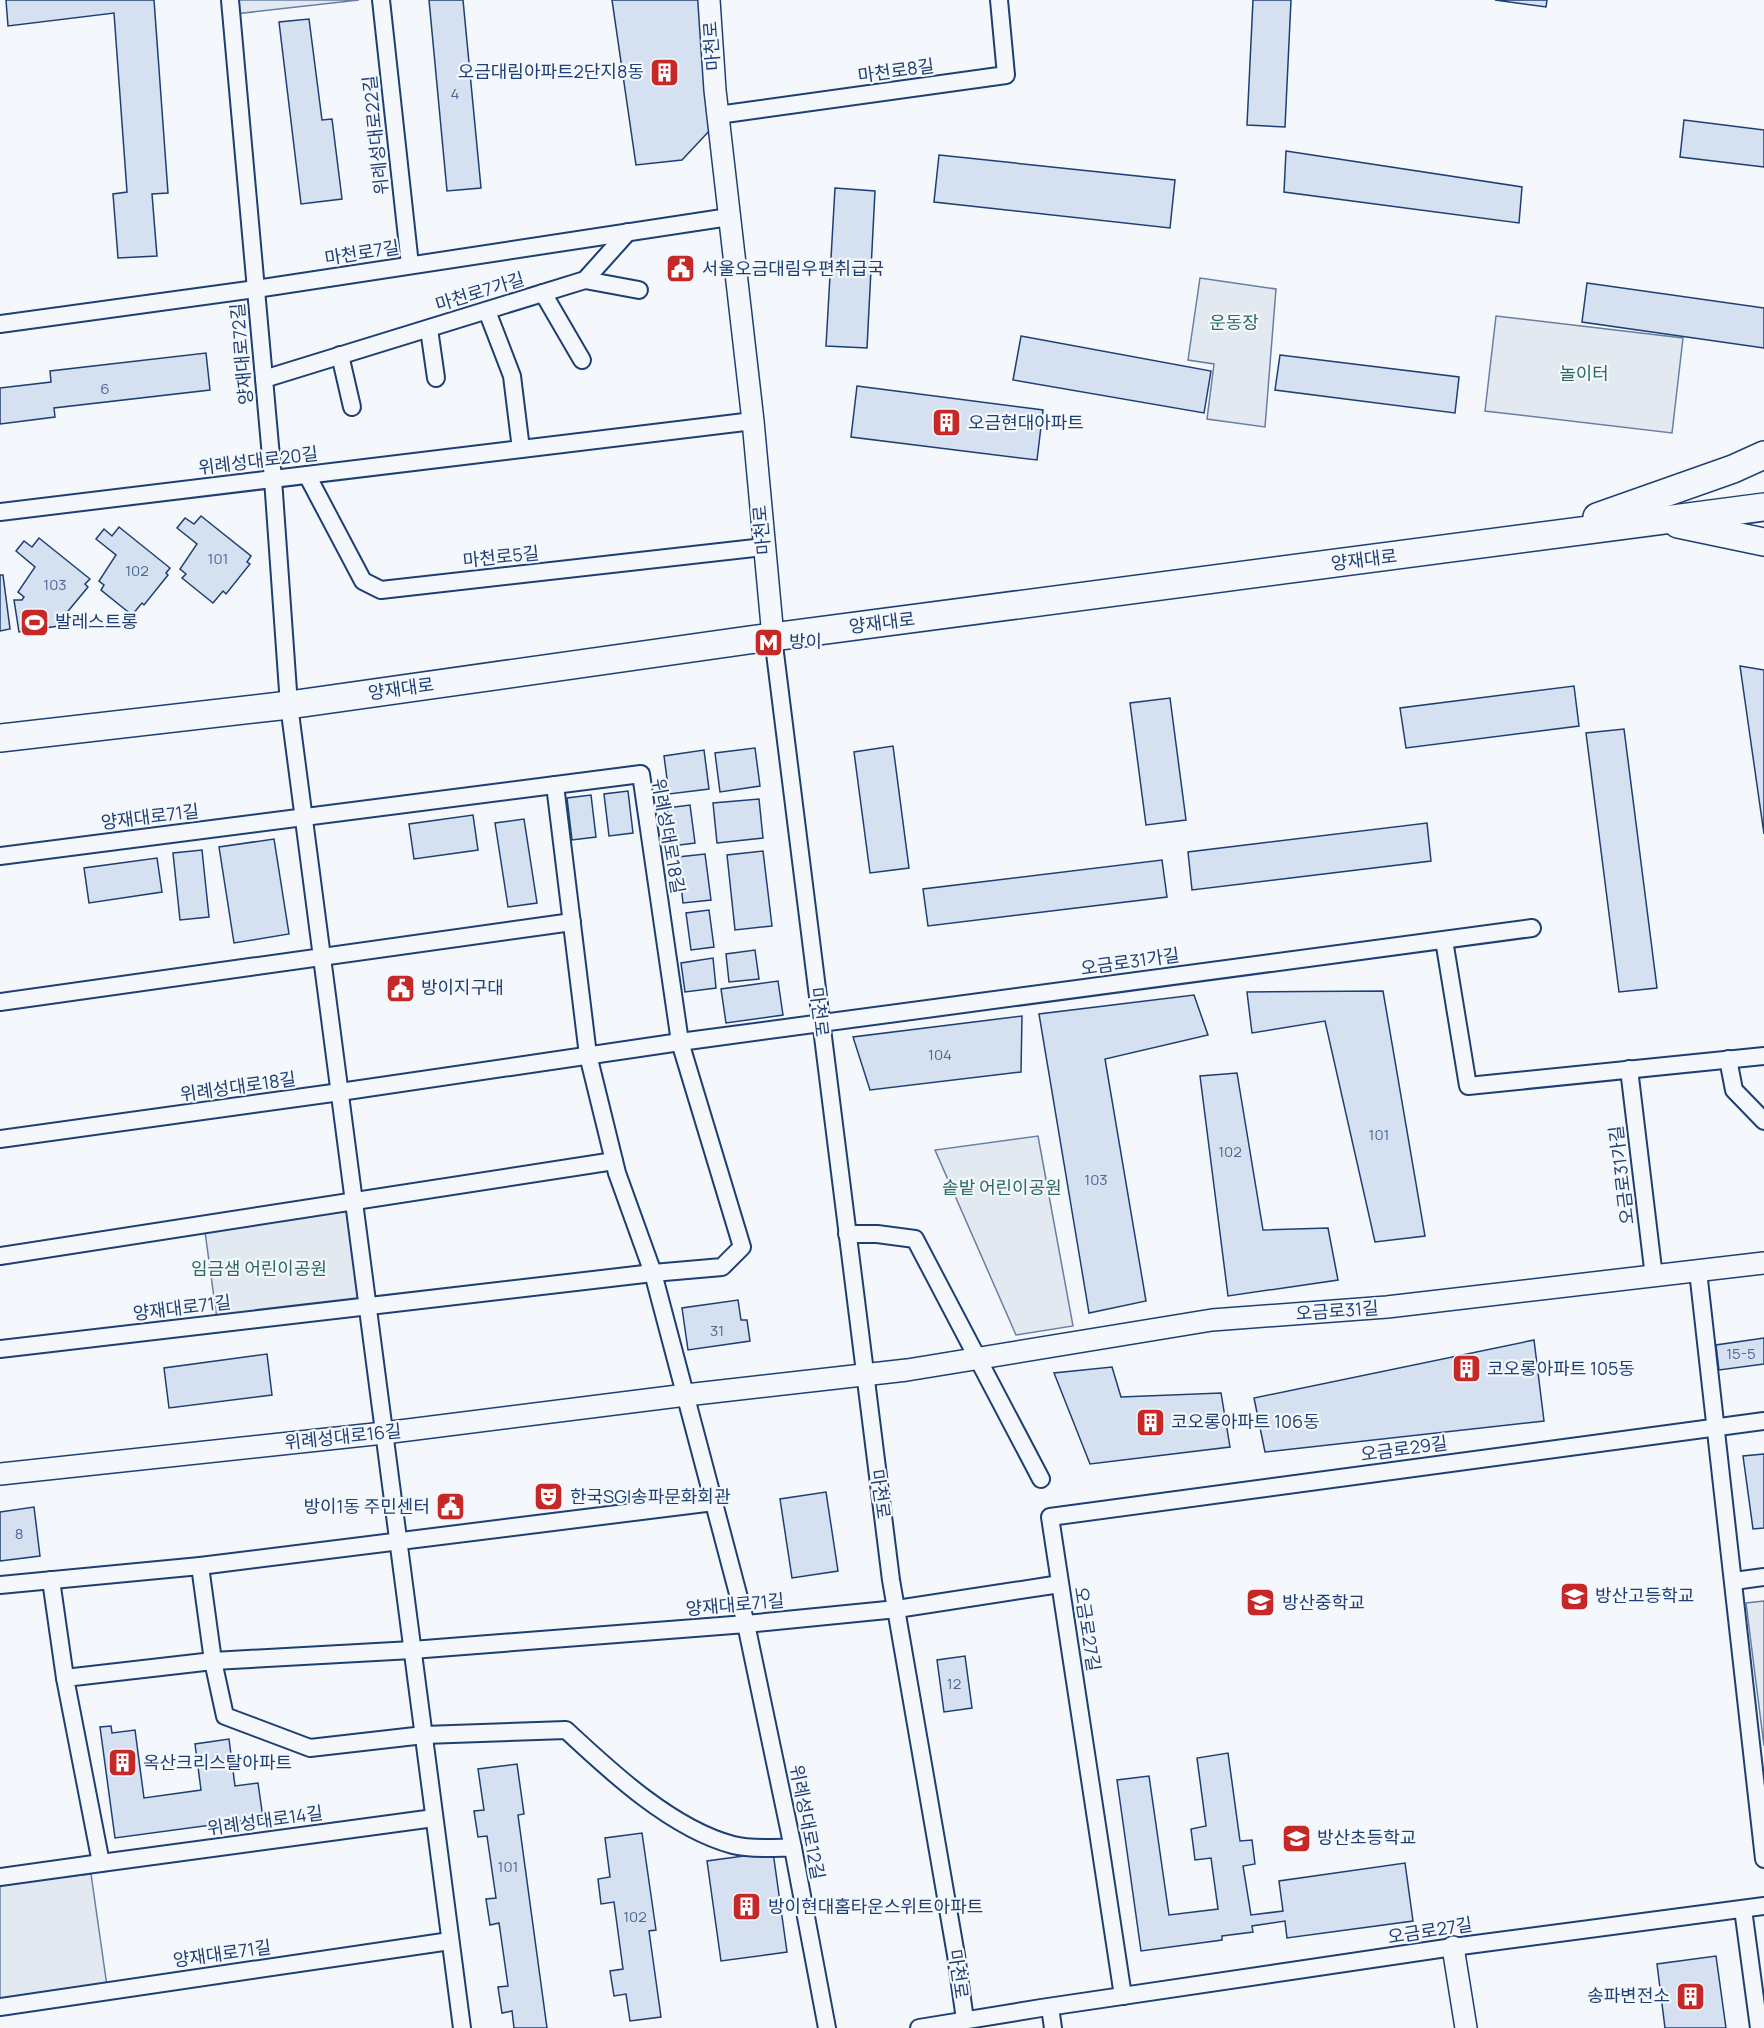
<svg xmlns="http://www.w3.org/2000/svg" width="1764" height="2028" font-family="Manrope,'Noto Sans KR',sans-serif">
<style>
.green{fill:#e3e9f0;stroke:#687fa3;stroke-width:1.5}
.building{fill:#d5e0f0;stroke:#1d3f73;stroke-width:1.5}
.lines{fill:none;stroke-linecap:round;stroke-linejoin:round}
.minor-casing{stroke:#1d3f73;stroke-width:20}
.tertiary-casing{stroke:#1d3f73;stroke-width:24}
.primary-casing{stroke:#1d3f73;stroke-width:30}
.minor{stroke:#f4f7fb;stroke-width:16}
.tertiary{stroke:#f4f7fb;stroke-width:21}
.primary{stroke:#f4f7fb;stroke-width:27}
.labels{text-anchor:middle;stroke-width:4.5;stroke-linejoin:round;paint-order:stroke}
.number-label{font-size:15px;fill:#4b6792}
.street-label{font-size:18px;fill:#1d3f73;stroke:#f4f7fb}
.poi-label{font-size:18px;fill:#1d3f73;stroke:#f4f7fb;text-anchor:start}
.park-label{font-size:18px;fill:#2c6c60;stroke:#f4f7fb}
</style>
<rect width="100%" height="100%" fill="#f4f7fb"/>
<!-- green -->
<g class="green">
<path d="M233,0H359L235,14Z"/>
<path d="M1200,278L1276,289L1265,427L1207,419L1214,364L1188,360Z"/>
<path d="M1496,316L1683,338L1672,433L1485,411Z"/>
<path d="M1038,1136L1073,1326L1016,1335L935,1150Z"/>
<path d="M353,1210L366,1298L217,1319L205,1232Z"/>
<path d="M1764,1601V1746L1746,1603Z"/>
<path d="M91,1874L107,1986L0,2001V1884Z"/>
</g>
<!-- building -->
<g class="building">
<path d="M6,0H154L168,193L152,194L157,256L118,258L113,194L127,192L114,13L8,26Z"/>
<path d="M429,0H463L481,188L447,191Z"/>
<path d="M612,0H701L711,129L682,160L636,165Z"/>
<path d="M1253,0H1291L1285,127L1247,125Z"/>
<path d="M1495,0H1547L1546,7Z"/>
<path d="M309,19L322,120L332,119L342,199L301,204L279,22Z"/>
<path d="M1684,120L1764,130V167L1680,157Z"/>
<path d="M1286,151L1522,187L1519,223L1284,192Z"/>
<path d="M939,155L1175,180L1170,228L934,202Z"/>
<path d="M835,188L875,191L867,348L826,346Z"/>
<path d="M1587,283L1764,308V348L1582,322Z"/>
<path d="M1021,336L1211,371L1204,413L1013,380Z"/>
<path d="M206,353L210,390L54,408L55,417L0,424V388L51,382L50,371Z"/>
<path d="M1280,355L1459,377L1455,413L1275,390Z"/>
<path d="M857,386L1043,410L1037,460L851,437Z"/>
<path d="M201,516L251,556L247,562L250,564L226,594L223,591L213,603L182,578L186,574L180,569L197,544L177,528L185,518L194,524Z"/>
<path d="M119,527L170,568L166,573L168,575L144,605L142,603L132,615L101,590L104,585L99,581L116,555L96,539L104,529L112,536Z"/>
<path d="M39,538L90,579L85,584L88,587L64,616L65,625L19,632L14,600H22L24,597L18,592L35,567L16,551L24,541L32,547Z"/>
<path d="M0,575H3L10,629L0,631Z"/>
<path d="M1740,666L1764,670V834Z"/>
<path d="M1574,686L1579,726L1406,748L1400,708Z"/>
<path d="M1170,698L1186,820L1146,825L1130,703Z"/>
<path d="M1624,729L1657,988L1619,992L1586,733Z"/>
<path d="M893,746L909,868L870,873L854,752Z"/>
<path d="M755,748L760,786L720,792L715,753Z"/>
<path d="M704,750L709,789L669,794L664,756Z"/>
<path d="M628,791L633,833L609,836L604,794Z"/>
<path d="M591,795L596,837L572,840L567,798Z"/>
<path d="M759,799L763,838L717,843L713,803Z"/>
<path d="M690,805L695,843L672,846L667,808Z"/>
<path d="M473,815L478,850L414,859L409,824Z"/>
<path d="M524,819L537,903L508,907L495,823Z"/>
<path d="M1427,823L1431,861L1192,890L1188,852Z"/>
<path d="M274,839L289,934L234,943L219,847Z"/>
<path d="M202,850L209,917L180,920L173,853Z"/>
<path d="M763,851L772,926L735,930L727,855Z"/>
<path d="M705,854L711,900L683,903L678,857Z"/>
<path d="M157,858L162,892L89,903L84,868Z"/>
<path d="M1162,860L1167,897L928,926L923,889Z"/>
<path d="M709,910L714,947L691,950L686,913Z"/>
<path d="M755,950L759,979L729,982L726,954Z"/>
<path d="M713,958L716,988L685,992L681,963Z"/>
<path d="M778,981L783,1015L726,1023L721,989Z"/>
<path d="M1383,991L1425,1236L1375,1242L1325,1021L1252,1033L1247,992Z"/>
<path d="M1194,995L1208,1035L1105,1059L1146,1301L1089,1313L1039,1014Z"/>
<path d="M1022,1016L1021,1072L870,1090L853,1037Z"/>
<path d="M1237,1073L1263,1230L1328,1228L1338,1280L1228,1296L1200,1076Z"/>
<path d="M738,1300L741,1320H747L750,1341L688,1350L682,1308Z"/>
<path d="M1764,1338V1364L1719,1370L1716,1345Z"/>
<path d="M1534,1340L1544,1421L1265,1452L1254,1398Z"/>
<path d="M267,1354L272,1395L169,1408L164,1368Z"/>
<path d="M1112,1367L1121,1397L1221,1393L1230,1447L1090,1464L1054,1373Z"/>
<path d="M1764,1454V1528L1753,1529L1743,1456Z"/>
<path d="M826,1492L838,1571L792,1578L780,1499Z"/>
<path d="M34,1507L40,1556L0,1561V1512Z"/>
<path d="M965,1656L972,1708L944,1712L937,1660Z"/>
<path d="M111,1726L112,1733L135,1730L144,1798L201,1790L195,1744L229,1739L235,1786L258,1783L263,1818L115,1838L100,1727Z"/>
<path d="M1228,1753L1240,1841L1252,1840L1255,1864L1243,1866L1251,1915L1283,1911L1279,1881L1405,1863L1413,1921L1287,1938L1285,1921L1252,1926L1253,1932L1222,1936V1940L1141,1951L1117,1780L1149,1776L1169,1915L1218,1909L1211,1858L1195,1860L1191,1829L1206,1826L1197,1758Z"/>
<path d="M517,1764L524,1814L518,1815L547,2028H514L512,2011L502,2013L498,1987L508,1986L499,1923L490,1925L486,1899L496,1898L487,1836L478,1837L474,1811L484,1810L478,1769Z"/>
<path d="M642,1833L656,1930L649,1931L661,2017L630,2021L626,1994L614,1996L610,1971L623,1969L614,1902L601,1904L598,1879L610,1877L605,1838Z"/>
<path d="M773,1852L787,1952L721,1961L707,1861Z"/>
<path d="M1716,1956L1726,2028H1665L1657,1964Z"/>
</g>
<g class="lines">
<defs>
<g id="minor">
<path d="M230,0L273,479L289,705L462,2028"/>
<path d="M381,0L410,265"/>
<path d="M718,115L1006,75L999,0"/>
<path d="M585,280L639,290"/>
<path d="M543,293L582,360"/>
<path d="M487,311L512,376L521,449"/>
<path d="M0,324L256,289L729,217"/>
<path d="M429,329L436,378"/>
<path d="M340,355L352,407"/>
<path d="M264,379L585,280L628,232"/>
<path d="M307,475L363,581L381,590L764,547"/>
<path d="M0,512L753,421"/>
<path d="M773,637L891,1580L956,1955L965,2020"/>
<path d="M555,785L588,1055L617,1173L653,1273L746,1624L793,1848L827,2028"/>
<path d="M0,856L641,774L680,1042L742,1247L722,1267L653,1273L0,1349"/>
<path d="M1444,940L1468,1086L1764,1056"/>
<path d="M0,1002L572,922"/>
<path d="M1728,1059L1734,1090L1764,1121"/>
<path d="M1629,1069L1654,1277"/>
<path d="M0,1139L340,1092L680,1042L1532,928"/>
<path d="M847,1234H877L915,1239L1041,1479"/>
<path d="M0,1256L614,1161"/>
<path d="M1698,1271L1764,1859"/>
<path d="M200,1566L714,1502"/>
<path d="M51,1580L65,1678"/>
<path d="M1734,1581L1764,1577"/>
<path d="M0,1585L200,1566L213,1661L225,1716L310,1748L424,1735L566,1730C611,1772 672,1829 733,1845C751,1850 774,1847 793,1848"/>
<path d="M101,1863L434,1818"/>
<path d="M0,1877L101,1863L65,1678L213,1661L412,1650L746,1624L897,1609L1060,1584"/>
<path d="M1743,1909L1759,2028"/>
<path d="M1123,1996L1050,1517L1764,1421"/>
<path d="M0,2007L450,1941"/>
<path d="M1050,2007L1053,2028"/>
<path d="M919,2028L1041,2008L1453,1947L1764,1906"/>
</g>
<g id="tertiary">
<path d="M709,0L715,90L753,421L773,637"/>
<path d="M0,1474L384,1433L686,1395L907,1370L1212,1320L1387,1307L1764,1263"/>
<path d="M1453,1947L1466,2028"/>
</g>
<g id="primary">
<path d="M1597,517L1733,469L1764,455"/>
<path d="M1678,524L1764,542"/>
<path d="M0,738L289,705L749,640L1764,507"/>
</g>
</defs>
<!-- minor casing -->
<use href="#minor" class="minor-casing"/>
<!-- tertiary casing -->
<use href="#tertiary" class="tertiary-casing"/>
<!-- primary casing -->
<use href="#primary" class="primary-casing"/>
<!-- minor -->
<use href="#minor" class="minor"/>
<!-- tertiary -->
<use href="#tertiary" class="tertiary"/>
<!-- primary -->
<use href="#primary" class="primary"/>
</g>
<!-- icons -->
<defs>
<symbol id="building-square" viewBox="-11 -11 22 22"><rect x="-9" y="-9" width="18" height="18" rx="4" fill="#c62828" stroke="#f4f7fb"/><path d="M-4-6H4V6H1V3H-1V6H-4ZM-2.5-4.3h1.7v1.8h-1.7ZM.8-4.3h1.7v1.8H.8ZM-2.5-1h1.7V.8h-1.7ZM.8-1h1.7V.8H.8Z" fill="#fff"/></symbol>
<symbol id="civic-square" viewBox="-11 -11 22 22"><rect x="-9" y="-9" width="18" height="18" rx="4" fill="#c62828" stroke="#f4f7fb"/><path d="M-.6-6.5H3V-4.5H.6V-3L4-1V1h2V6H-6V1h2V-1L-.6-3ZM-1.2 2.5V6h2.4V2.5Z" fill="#fff"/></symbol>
<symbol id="stadium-square" viewBox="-11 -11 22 22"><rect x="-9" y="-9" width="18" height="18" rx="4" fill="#c62828" stroke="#f4f7fb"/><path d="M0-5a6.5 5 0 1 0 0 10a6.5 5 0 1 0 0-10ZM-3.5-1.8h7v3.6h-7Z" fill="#fff"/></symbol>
<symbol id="metro-square" viewBox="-11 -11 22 22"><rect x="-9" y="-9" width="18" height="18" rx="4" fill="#c62828" stroke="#f4f7fb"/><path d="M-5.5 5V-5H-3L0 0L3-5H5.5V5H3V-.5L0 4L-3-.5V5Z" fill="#fff"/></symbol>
<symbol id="theatre-square" viewBox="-11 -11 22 22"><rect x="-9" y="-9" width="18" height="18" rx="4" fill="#c62828" stroke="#f4f7fb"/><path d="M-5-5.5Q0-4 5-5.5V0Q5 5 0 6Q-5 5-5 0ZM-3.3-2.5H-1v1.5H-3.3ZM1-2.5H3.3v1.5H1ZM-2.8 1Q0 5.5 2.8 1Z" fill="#fff"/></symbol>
<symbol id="school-square" viewBox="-11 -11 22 22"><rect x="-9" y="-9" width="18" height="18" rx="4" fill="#c62828" stroke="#f4f7fb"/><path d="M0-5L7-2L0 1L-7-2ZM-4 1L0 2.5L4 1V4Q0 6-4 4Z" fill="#fff"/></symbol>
</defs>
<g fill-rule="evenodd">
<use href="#building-square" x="648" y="56" width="33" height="33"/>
<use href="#civic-square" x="664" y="252" width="33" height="33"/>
<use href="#building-square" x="930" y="406" width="33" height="33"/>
<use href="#stadium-square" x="18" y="606" width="33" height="33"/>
<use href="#metro-square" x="752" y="626" width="33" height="33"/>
<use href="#civic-square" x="384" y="972" width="33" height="33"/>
<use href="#building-square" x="1450" y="1352" width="33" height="33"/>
<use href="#building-square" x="1134" y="1406" width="33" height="33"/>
<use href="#theatre-square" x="532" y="1480" width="33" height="33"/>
<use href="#civic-square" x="434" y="1490" width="33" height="33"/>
<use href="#school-square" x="1558" y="1580" width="33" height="33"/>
<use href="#school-square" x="1244" y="1586" width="33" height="33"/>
<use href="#building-square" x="106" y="1746" width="33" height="33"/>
<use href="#school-square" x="1280" y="1822" width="33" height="33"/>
<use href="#building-square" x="730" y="1890" width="33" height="33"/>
<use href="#building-square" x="1674" y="1980" width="33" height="33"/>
</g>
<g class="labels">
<!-- number labels -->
<g class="number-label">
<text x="455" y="99">4</text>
<text x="105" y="394">6</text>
<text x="218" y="564">101</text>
<text x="137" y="576">102</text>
<text x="55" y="590">103</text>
<text x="940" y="1060">104</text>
<text x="1379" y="1140">101</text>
<text x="1230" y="1157">102</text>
<text x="1096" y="1185">103</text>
<text x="717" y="1336">31</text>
<text x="1741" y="1359">15-5</text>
<text x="19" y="1539">8</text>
<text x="954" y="1689">12</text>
<text x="508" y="1872">101</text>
<text x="635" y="1922">102</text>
</g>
<!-- street labels -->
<g class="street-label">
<text transform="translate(712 46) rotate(-94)" y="6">마천로</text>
<text transform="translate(896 71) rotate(-8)" y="6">마천로8길</text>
<text transform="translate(376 135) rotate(-96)" y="6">위례성대로22길</text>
<text transform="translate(362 253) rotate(-9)" y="6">마천로7길</text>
<text transform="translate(480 292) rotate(-17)" y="6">마천로7가길</text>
<text transform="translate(242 354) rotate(-95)" y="6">양재대로72길</text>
<text transform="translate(258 461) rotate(-7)" y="6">위례성대로20길</text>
<text transform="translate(762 530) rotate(-95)" y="6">마천로</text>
<text transform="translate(501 557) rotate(-6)" y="6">마천로5길</text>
<text transform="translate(1364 560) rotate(-7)" y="6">양재대로</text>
<text transform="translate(882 623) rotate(-7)" y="6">양재대로</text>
<text transform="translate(401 689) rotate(-8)" y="6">양재대로</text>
<text transform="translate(150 817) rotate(-7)" y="6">양재대로71길</text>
<text transform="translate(668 836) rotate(80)" y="6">위례성대로18길</text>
<text transform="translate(1130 962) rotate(-8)" y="6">오금로31가길</text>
<text transform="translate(819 1012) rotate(83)" y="6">마천로</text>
<text transform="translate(238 1087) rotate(-8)" y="6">위례성대로18길</text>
<text transform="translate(1622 1175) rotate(-97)" y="6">오금로31가길</text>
<text transform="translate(182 1308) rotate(-7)" y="6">양재대로71길</text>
<text transform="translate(1337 1311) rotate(-4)" y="6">오금로31길</text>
<text transform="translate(343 1437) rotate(-6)" y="6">위례성대로16길</text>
<text transform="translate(1404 1449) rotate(-8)" y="6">오금로29길</text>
<text transform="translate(880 1494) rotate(82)" y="6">마천로</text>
<text transform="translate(735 1605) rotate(-5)" y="6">양재대로71길</text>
<text transform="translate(1087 1629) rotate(81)" y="6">오금로27길</text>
<text transform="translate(265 1821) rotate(-8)" y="6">위례성대로14길</text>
<text transform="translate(807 1822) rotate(79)" y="6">위례성대로12길</text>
<text transform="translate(1430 1931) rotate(-9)" y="6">오금로27길</text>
<text transform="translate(222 1954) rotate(-8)" y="6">양재대로71길</text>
<text transform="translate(958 1974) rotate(82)" y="6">마천로</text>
</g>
<!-- poi labels -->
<g class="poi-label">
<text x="644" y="78" text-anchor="end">오금대림아파트2단지8동</text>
<text x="702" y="275">서울오금대림우편취급국</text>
<text x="968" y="429">오금현대아파트</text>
<text x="55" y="628">발레스트롱</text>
<text x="789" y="648">방이</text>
<text x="421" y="994">방이지구대</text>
<text x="1487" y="1375">코오롱아파트 105동</text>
<text x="1171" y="1428">코오롱아파트 106동</text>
<text x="570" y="1503">한국SGI송파문화회관</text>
<text x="430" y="1513" text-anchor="end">방이1동 주민센터</text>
<text x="1595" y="1602">방산고등학교</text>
<text x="1282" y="1609">방산중학교</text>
<text x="143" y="1769">옥산크리스탈아파트</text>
<text x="1317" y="1844">방산초등학교</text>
<text x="768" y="1913">방이현대홈타운스위트아파트</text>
<text x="1670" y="2002" text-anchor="end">송파변전소</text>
</g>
<!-- park labels -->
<g class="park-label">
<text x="1234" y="329">운동장</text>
<text x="1584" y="380">놀이터</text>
<text x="1002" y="1194">솥밭 어린이공원</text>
<text x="259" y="1275">임금샘 어린이공원</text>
</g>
</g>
</svg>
